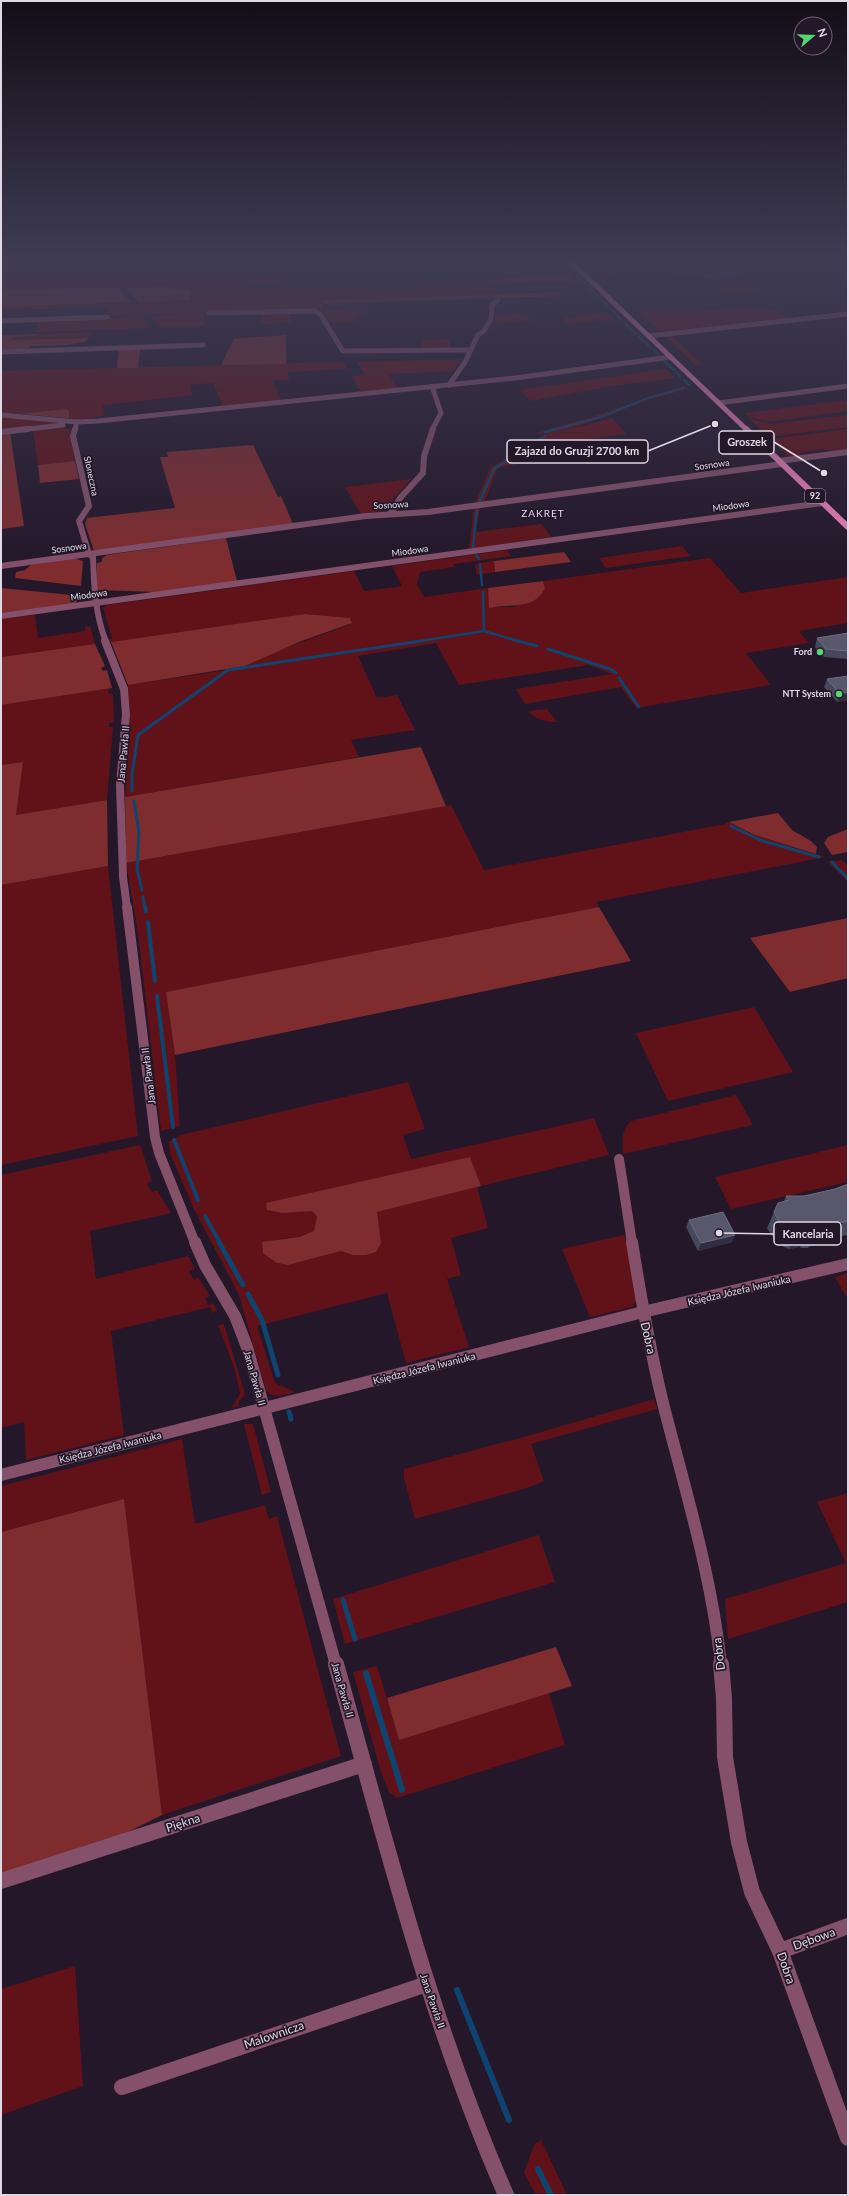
<svg xmlns="http://www.w3.org/2000/svg" width="849" height="2196" font-family="Lato,sans-serif">
<style>
.green{fill:#611218}
.forest{fill:#7f2c2e}
.lines{fill:none;stroke-linecap:round;stroke-linejoin:round}
.stream-far5{stroke:#0e4470;stroke-width:2}
.stream-far4{stroke:#0e4470;stroke-width:2.5}
.stream-far3{stroke:#0e4470;stroke-width:3}
.stream-far2{stroke:#0e4470;stroke-width:4}
.stream-far1{stroke:#0e4470;stroke-width:5}
.stream{stroke:#0e4470;stroke-width:6}
.canal{fill:#0e4470;fill-rule:evenodd}
.minor-far5{stroke:#84506a;stroke-width:5}
.minor-far4{stroke:#84506a;stroke-width:6}
.minor-far3{stroke:#84506a;stroke-width:8}
.minor-far2{stroke:#84506a;stroke-width:10}
.minor-far1{stroke:#84506a;stroke-width:12}
.minor{stroke:#84506a;stroke-width:16}
.major-far1{stroke:#ee80b9;stroke-width:5}
.major{stroke:#ee80b9;stroke-width:6}
.wall{fill:#47485d}
.shaded-wall{fill:#322e42}
.building{fill:#58576c;stroke:#6d6c7e}
.poi-dot{fill:#56d671;stroke:#231729;stroke-width:1.5}
.labels{text-anchor:middle;stroke-width:3.5;stroke-linejoin:round;paint-order:stroke}
.far-street-label{font-size:9px;fill:#e0d8e4;stroke:#231729}
.shield{fill:#231729;stroke:#a79eac;stroke-width:1}
.shield-label{font-size:9px;font-weight:bold;fill:#e0d8e4}
.far-poi-label{font-size:9px;font-weight:bold;fill:#e0d8e4;stroke:#231729;text-anchor:end}
.far-quarter-label{font-size:10px;letter-spacing:1px;fill:#ead8f1;stroke:#231729}
.street-label{font-size:10px;fill:#e0d8e4;stroke:#231729}
.near-street-label{font-size:12px;fill:#e0d8e4;stroke:#231729}
.leader{fill:none;stroke:#e0d8e4;stroke-width:1.5}
.callout-dot{fill:#e0d8e4;stroke:#231729;stroke-width:1.5}
.callout{fill:#231729;stroke:#e0d8e4;stroke-width:1.5}
.callout-label{font-size:11px;text-anchor:middle;font-weight:bold;fill:#e0d8e4}
</style>
<rect width="100%" height="100%" fill="#231729"/>
<!-- green -->
<g class="green">
<path d="M118,261L116,274L1,277V265Z"/>
<path d="M611,261H658L671,271L676,272L667,271L600,278L594,272L659,265L592,271L584,263Z"/>
<path d="M751,261H764L759,262L757,272L778,270L782,273L713,280L710,278L730,277L746,273L737,270L753,263Z"/>
<path d="M259,270V276H284V282L251,283L250,291L490,284L496,294L323,300L322,309L363,311C356,327 343,322 328,322L322,309L110,316L107,312L108,307L1,310V307L131,302L134,306H141L139,302L190,300V290H170V286L1,291V279Z"/>
<path d="M745,278L761,291L727,294L712,282Z"/>
<path d="M749,308L775,310L790,319L661,333L636,310L681,311Z"/>
<path d="M290,312L291,323L262,324V313Z"/>
<path d="M609,313L616,320L567,324L562,318Z"/>
<path d="M205,314L204,326L160,327L150,316Z"/>
<path d="M523,314L532,321L491,324L496,316Z"/>
<path d="M142,317L150,328L37,332L39,320Z"/>
<path d="M92,332L88,338L10,340L13,337L34,336L39,334Z"/>
<path d="M665,336H672L704,365L696,366Z"/>
<path d="M450,339V349H422L421,340Z"/>
<path d="M461,359L454,371L389,374L397,388L361,392L352,376L365,375L357,362Z"/>
<path d="M344,362L347,369L288,372L289,380H272L281,400L220,406L222,404L213,383L190,385L192,395L103,405L104,416L82,419L69,418V411L66,409L12,415L1,414V371Z"/>
<path d="M666,369L675,378L611,386L531,401L520,390Z"/>
<path d="M684,386L686,389C671,394 656,397 641,402C622,409 554,439 536,433L591,417Z"/>
<path d="M848,400V411L767,422L748,416L745,413Z"/>
<path d="M848,415V427L769,437L748,418L771,424Z"/>
<path d="M1,417L66,423L1,430Z"/>
<path d="M613,418L626,434L575,441L584,455L498,467L484,503L475,504L490,468L541,436Z"/>
<path d="M59,427L69,429L75,461L38,465L33,430Z"/>
<path d="M848,429V450L838,452L822,449L800,453L799,455L789,457L771,439Z"/>
<path d="M411,479L383,511L361,514L345,487Z"/>
<path d="M481,506L475,532L542,524L551,537L469,549L474,507Z"/>
<path d="M682,546L690,556L606,568L599,558Z"/>
<path d="M507,550L511,556L453,564L454,567L420,572L417,584L424,597L488,588L490,607H514L545,588L543,581L710,558L741,593L848,577V623L799,631L809,643L746,653L771,685L636,708L621,687L525,704L516,689L612,674L589,665L459,685L436,643L358,656L377,698L397,695L415,730L351,740L359,757L125,797L130,714L128,685L221,671L349,625L352,620L350,618L305,614L111,642L109,640L112,638L103,608L107,605L354,571L364,591L397,587L402,586L392,566Z"/>
<path d="M494,561L495,572L477,575L475,564Z"/>
<path d="M35,615L38,638L85,631V627L90,626L95,644L1,657V619Z"/>
<path d="M112,688L108,690L109,694H113L114,722L109,723V727H113L107,800L16,815L23,762L1,765V705Z"/>
<path d="M547,709L557,722C547,723 535,719 528,711Z"/>
<path d="M451,805L484,870L725,824L729,822L755,835L825,857L596,902L599,907L166,992L175,1055L180,1126L161,1131L138,933L126,863Z"/>
<path d="M842,860L848,866V882L828,862Z"/>
<path d="M108,866L138,1136L1,1165V885Z"/>
<path d="M754,1007L793,1072L668,1101L636,1033Z"/>
<path d="M408,1082L425,1129L403,1135L411,1159L594,1118L609,1155L481,1186L470,1157L299,1211H312L317,1216L314,1231L299,1237L278,1239L277,1263L288,1265L341,1251L353,1255L377,1216V1212L477,1187L488,1228L451,1238L461,1275L447,1279L469,1347L406,1363L387,1293L257,1326L275,1383L295,1392C284,1395 273,1400 266,1390L239,1295L194,1209L170,1153L169,1142L181,1135Z"/>
<path d="M736,1095L753,1125L623,1154C622,1141 621,1131 631,1121Z"/>
<path d="M140,1145L152,1181L147,1184L152,1192L157,1190L171,1213L90,1231L96,1279L188,1256L195,1269L189,1272L194,1280L198,1277L210,1296L205,1298L208,1305L213,1303L217,1311L212,1313L210,1307L111,1331L124,1435L26,1460L24,1422L1,1428V1175Z"/>
<path d="M848,1145V1182L731,1209L715,1177Z"/>
<path d="M625,1235L637,1299L632,1307L590,1317L562,1249Z"/>
<path d="M848,1273V1300L835,1277Z"/>
<path d="M224,1324L245,1394L239,1402V1406L231,1408L240,1394L235,1370L218,1325Z"/>
<path d="M654,1399L657,1409L531,1444L544,1481L527,1488L415,1519L404,1478V1469L531,1435Z"/>
<path d="M244,1424H253L271,1492L262,1495Z"/>
<path d="M182,1439L195,1524L265,1505L269,1519L277,1516L341,1756L162,1815L124,1499L1,1532V1486Z"/>
<path d="M848,1493V1602L728,1639L725,1599L846,1563L817,1502Z"/>
<path d="M539,1535L555,1582L345,1644L333,1599Z"/>
<path d="M377,1666L399,1739L549,1693L565,1745L397,1798L389,1792L381,1772L353,1672Z"/>
<path d="M75,1966L83,2086L1,2115V1989Z"/>
<path d="M541,2140L567,2195H536L524,2173L534,2145Z"/>
</g>
<!-- forest -->
<g class="forest">
<path d="M1,261H99V262L1,265Z"/>
<path d="M764,261H812L819,266L757,272L752,266Z"/>
<path d="M737,270L746,273L721,278L675,273H714Z"/>
<path d="M563,275L571,277L575,281L490,284L488,279Z"/>
<path d="M170,286V290L190,289V300L139,302L125,287Z"/>
<path d="M117,287L131,302L1,307V291Z"/>
<path d="M559,292L562,296L323,304V300Z"/>
<path d="M39,334L34,336L13,337L10,340L88,338L85,342L67,345L31,346L26,350L1,351V335Z"/>
<path d="M286,335V364L221,365L234,339Z"/>
<path d="M119,349H140L138,368H117Z"/>
<path d="M66,409L69,411V418L19,414Z"/>
<path d="M10,432L24,526L2,529L1,433Z"/>
<path d="M253,445L278,497L281,496L293,524L94,551L85,524L87,518L175,508L160,457H168L167,452Z"/>
<path d="M75,461L79,479L40,483L38,465Z"/>
<path d="M226,538L237,581L156,592L97,590V563L102,562V558L107,555Z"/>
<path d="M564,552L571,562L495,572L494,561Z"/>
<path d="M74,558L83,561L81,586L15,578L16,572L25,570L31,565Z"/>
<path d="M543,581L545,588C534,611 510,603 489,608L488,588Z"/>
<path d="M1,588L82,596L74,604L1,613Z"/>
<path d="M305,614L350,618L352,623L299,642L245,666L128,685L111,642Z"/>
<path d="M95,644L105,666L101,668L103,671L107,670L112,688L1,705V657Z"/>
<path d="M421,747L446,806L126,863L125,797Z"/>
<path d="M23,762L16,815L107,800L108,866L1,885V765Z"/>
<path d="M778,813L792,830L811,841L817,847L816,854L755,835L729,822Z"/>
<path d="M848,829V852L832,855L824,843L828,837Z"/>
<path d="M599,907L631,961L175,1055L166,992Z"/>
<path d="M848,918V978L790,992L750,938Z"/>
<path d="M470,1157L481,1186L377,1212L381,1243L376,1252L366,1255H353L341,1251L288,1265L277,1263L263,1253L262,1242L299,1237L314,1231L317,1216L312,1211L282,1213L267,1210L266,1203Z"/>
<path d="M124,1499L162,1815L122,1835L1,1874V1532Z"/>
<path d="M556,1647L572,1686L399,1740L387,1698Z"/>
</g>
<g class="lines">
<!-- stream-far5 -->
<g class="stream-far5">
<path d="M565,266L567,268"/>
<path d="M578,276L587,286"/>
<path d="M590,288L599,297"/>
<path d="M602,301L607,306"/>
<path d="M610,308L620,319"/>
<path d="M624,323L636,334"/>
<path d="M639,337L645,342"/>
<path d="M647,344L651,348"/>
<path d="M654,350L658,355"/>
<path d="M663,360L680,376"/>
<path d="M684,380L689,385"/>
<path d="M553,430L601,417L648,398L683,388"/>
</g>
<!-- stream-far4 -->
<g class="stream-far4">
<path d="M545,432L556,429"/>
<path d="M479,503L494,469L545,436"/>
<path d="M473,548L477,508"/>
<path d="M476,555L479,559"/>
<path d="M480,564L482,585"/>
<path d="M484,631L521,642"/>
<path d="M414,642L484,631L483,592"/>
</g>
<!-- stream-far3 -->
<g class="stream-far3">
<path d="M518,641L537,646"/>
<path d="M548,649L610,669L616,673"/>
<path d="M619,678L639,707"/>
<path d="M132,791V774L138,735L228,670L421,641"/>
<path d="M134,801L139,832L137,869L142,890"/>
<path d="M731,826L760,840L819,857"/>
<path d="M832,862L848,879"/>
<path d="M143,897L145,908"/>
</g>
<!-- stream-far2 -->
<g class="stream-far2">
<path d="M145,907L146,911"/>
<path d="M148,922L155,981"/>
<path d="M157,996L173,1127"/>
<path d="M174,1140L198,1200"/>
<path d="M205,1216L220,1243"/>
</g>
<!-- stream-far1 -->
<g class="stream-far1">
<path d="M219,1242L243,1285"/>
<path d="M248,1294L262,1320L278,1375"/>
<path d="M289,1412L291,1419"/>
<path d="M343,1600L355,1639"/>
</g>
<!-- stream -->
<g class="stream">
<path d="M366,1673L402,1790"/>
<path d="M457,1990L509,2120"/>
<path d="M538,2169L551,2195"/>
</g>
<!-- canal -->
<g class="canal">
<path d="M544,261L568,266L565,268L545,263Z"/>
<path d="M597,261H627L587,266L584,264Z"/>
<path d="M652,261C663,261 668,268 678,271C690,275 708,275 721,275C739,276 746,261 764,261L752,266L743,274L723,279L676,275Z"/>
</g>
<!-- minor-far5 -->
<g class="minor-far5">
<path d="M209,313L315,311L320,314L343,351L471,350"/>
<path d="M1,321L107,317"/>
<path d="M649,336L848,314"/>
<path d="M1,352L203,345"/>
<path d="M449,385L465,362L478,335L484,331L491,319L492,305L498,300"/>
<path d="M432,386L441,413L432,430"/>
<path d="M719,403L848,386"/>
<path d="M1,415L77,422L98,421L515,378L671,357"/>
<path d="M19,430L63,425"/>
<path d="M75,430L77,422"/>
</g>
<!-- minor-far4 -->
<g class="minor-far4">
<path d="M75,429L73,436L89,506L79,521L89,554L93,557C94,586 95,614 106,642"/>
<path d="M1,432L28,429"/>
<path d="M779,461L848,452"/>
<path d="M390,514L401,497L423,473L424,456L433,429"/>
<path d="M1,566L366,516L428,512L782,464"/>
<path d="M1,616L822,503"/>
</g>
<!-- minor-far3 -->
<path class="minor-far3" d="M105,641L124,689L126,714L120,785L123,877L127,908"/>
<!-- minor-far2 -->
<g class="minor-far2">
<path d="M127,907L155,1137L159,1153L195,1243"/>
<path d="M619,1159L632,1243"/>
</g>
<!-- minor-far1 -->
<g class="minor-far1">
<path d="M195,1242L205,1265L235,1316L247,1347L336,1665"/>
<path d="M632,1242C641,1299 651,1356 665,1411C687,1496 712,1578 721,1665"/>
<path d="M1,1475L643,1312L848,1264"/>
</g>
<!-- minor -->
<g class="minor">
<path d="M336,1664C386,1843 431,2024 506,2195"/>
<path d="M721,1664L724,1698L725,1757L739,1842L752,1892L780,1951L848,2138"/>
<path d="M1,1881L364,1764"/>
<path d="M780,1951L848,1926"/>
<path d="M122,2087L427,1984"/>
</g>
<!-- major-far1 -->
<path class="major-far1" d="M570,261L747,430"/>
<!-- major -->
<path class="major" d="M746,429L848,527"/>
</g>
<!-- wall -->
<g class="wall">
<path d="M848,633V659L824,657L815,647L817,638Z"/>
<path d="M848,676V700L837,702L824,687L827,679Z"/>
<path d="M848,1184V1235L836,1237L816,1243L808,1248H801L800,1247L789,1249L777,1244L767,1228L774,1212L784,1201L786,1196H804L835,1189Z"/>
<path d="M689,1220L732,1242L698,1251L686,1227Z"/>
</g>
<!-- shaded-wall -->
<g class="shaded-wall">
<path d="M848,692V700L837,702L840,694Z"/>
<path d="M843,1222L836,1237L816,1243L808,1248L815,1233L823,1228Z"/>
<path d="M807,1231L800,1247L789,1249L796,1234Z"/>
<path d="M735,1235L732,1242L698,1251L701,1243Z"/>
</g>
<!-- building -->
<g class="building">
<path d="M848,633V651L826,649L817,638Z"/>
<path d="M848,676V692L840,694L827,679Z"/>
<path d="M848,1184V1221L843,1222L823,1228L815,1233H808L807,1231L796,1234L783,1229L774,1212L778,1203L789,1200L786,1196H804L835,1189Z"/>
<path d="M723,1212L735,1235L701,1243L689,1220Z"/>
</g>
<!-- sky -->
<linearGradient id="sky" x2="0" y2="1"><stop stop-color="#130d17"/><stop offset="0.46" stop-color="#3f3c54"/><stop offset="1" stop-color="#3f3c54" stop-opacity="0"/></linearGradient>
<rect width="849" height="569" fill="url(#sky)"/>
<!-- markers -->
<g class="poi-dot">
<circle cx="820" cy="652" r="4"/>
<circle cx="839" cy="694" r="4"/>
</g>
<g class="labels">
<!-- far-street labels -->
<g class="far-street-label">
<text transform="translate(712 465) rotate(-8)" y="3">Sosnowa</text>
<text transform="translate(91 476) rotate(78)" y="3">Słoneczna</text>
<text transform="translate(391 505) rotate(-3)" y="3">Sosnowa</text>
<text transform="translate(731 506) rotate(-8)" y="3">Miodowa</text>
<text transform="translate(69 548) rotate(-8)" y="3">Sosnowa</text>
<text transform="translate(410 551) rotate(-8)" y="3">Miodowa</text>
<text transform="translate(89 595) rotate(-8)" y="3">Miodowa</text>
</g>
<!-- shield labels -->
<rect class="shield" x="805" y="489" width="20" height="14" rx="3"/>
<g class="shield-label">
<text x="815" y="499">92</text>
</g>
<!-- far-poi labels -->
<g class="far-poi-label">
<text x="812" y="655">Ford</text>
<text x="831" y="697">NTT System</text>
</g>
<!-- far-quarter labels -->
<g class="far-quarter-label">
<text x="543" y="517">ZAKRĘT</text>
</g>
<!-- street labels -->
<g class="street-label">
<text transform="translate(123 754) rotate(-85)" y="4">Jana Pawła II</text>
<text transform="translate(148 1076) rotate(-97)" y="4">Jana Pawła II</text>
<text transform="translate(739 1290) rotate(-13)" y="4">Księdza Józefa Iwaniuka</text>
<text transform="translate(424 1368) rotate(-14)" y="4">Księdza Józefa Iwaniuka</text>
<text transform="translate(255 1378) rotate(74)" y="4">Jana Pawła II</text>
<text transform="translate(110 1447) rotate(-14)" y="4">Księdza Józefa Iwaniuka</text>
<text transform="translate(343 1690) rotate(74)" y="4">Jana Pawła II</text>
<text transform="translate(433 2001) rotate(71)" y="4">Jana Pawła II</text>
</g>
<!-- near-street labels -->
<g class="near-street-label">
<text transform="translate(648 1338) rotate(77)" y="4">Dobra</text>
<text transform="translate(719 1654) rotate(-97)" y="4">Dobra</text>
<text transform="translate(183 1823) rotate(-18)" y="4">Piękna</text>
<text transform="translate(814 1939) rotate(-20)" y="4">Dębowa</text>
<text transform="translate(786 1968) rotate(70)" y="4">Dobra</text>
<text transform="translate(274 2035) rotate(-19)" y="4">Malownicza</text>
</g>
</g>
<!-- callouts -->
<path class="leader" d="M824 473L774 442M715 424L648 451M719 1233L774 1234"/>
<g class="callout-dot">
<circle cx="824" cy="473" r="4"/>
<circle cx="715" cy="424" r="4"/>
<circle cx="719" cy="1233" r="4"/>
</g>
<g class="callout">
<rect x="719" y="431" width="55" height="23" rx="4"/>
<rect x="507" y="440" width="141" height="23" rx="4"/>
<rect x="774" y="1222" width="67" height="23" rx="4"/>
</g>
<g class="callout-label">
<text x="747" y="446">Groszek</text>
<text x="577" y="455">Zajazd do Gruzji 2700 km</text>
<text x="808" y="1238">Kancelaria</text>
</g>
<!-- border -->
<rect width="849" height="2196" fill="none" stroke="#e0d8e4" stroke-width="4"/>
<!-- north arrow -->
<g transform="translate(813 36) rotate(71)"><circle r="19" fill="#231729" stroke="#6f6474"/>
<path d="M0-3L7 15L0 10L-7 15Z" fill="#56d671"/>
<text y="-6" font-size="11" font-weight="bold" text-anchor="middle" fill="#e0d8e4">N</text>
</g>
</svg>
